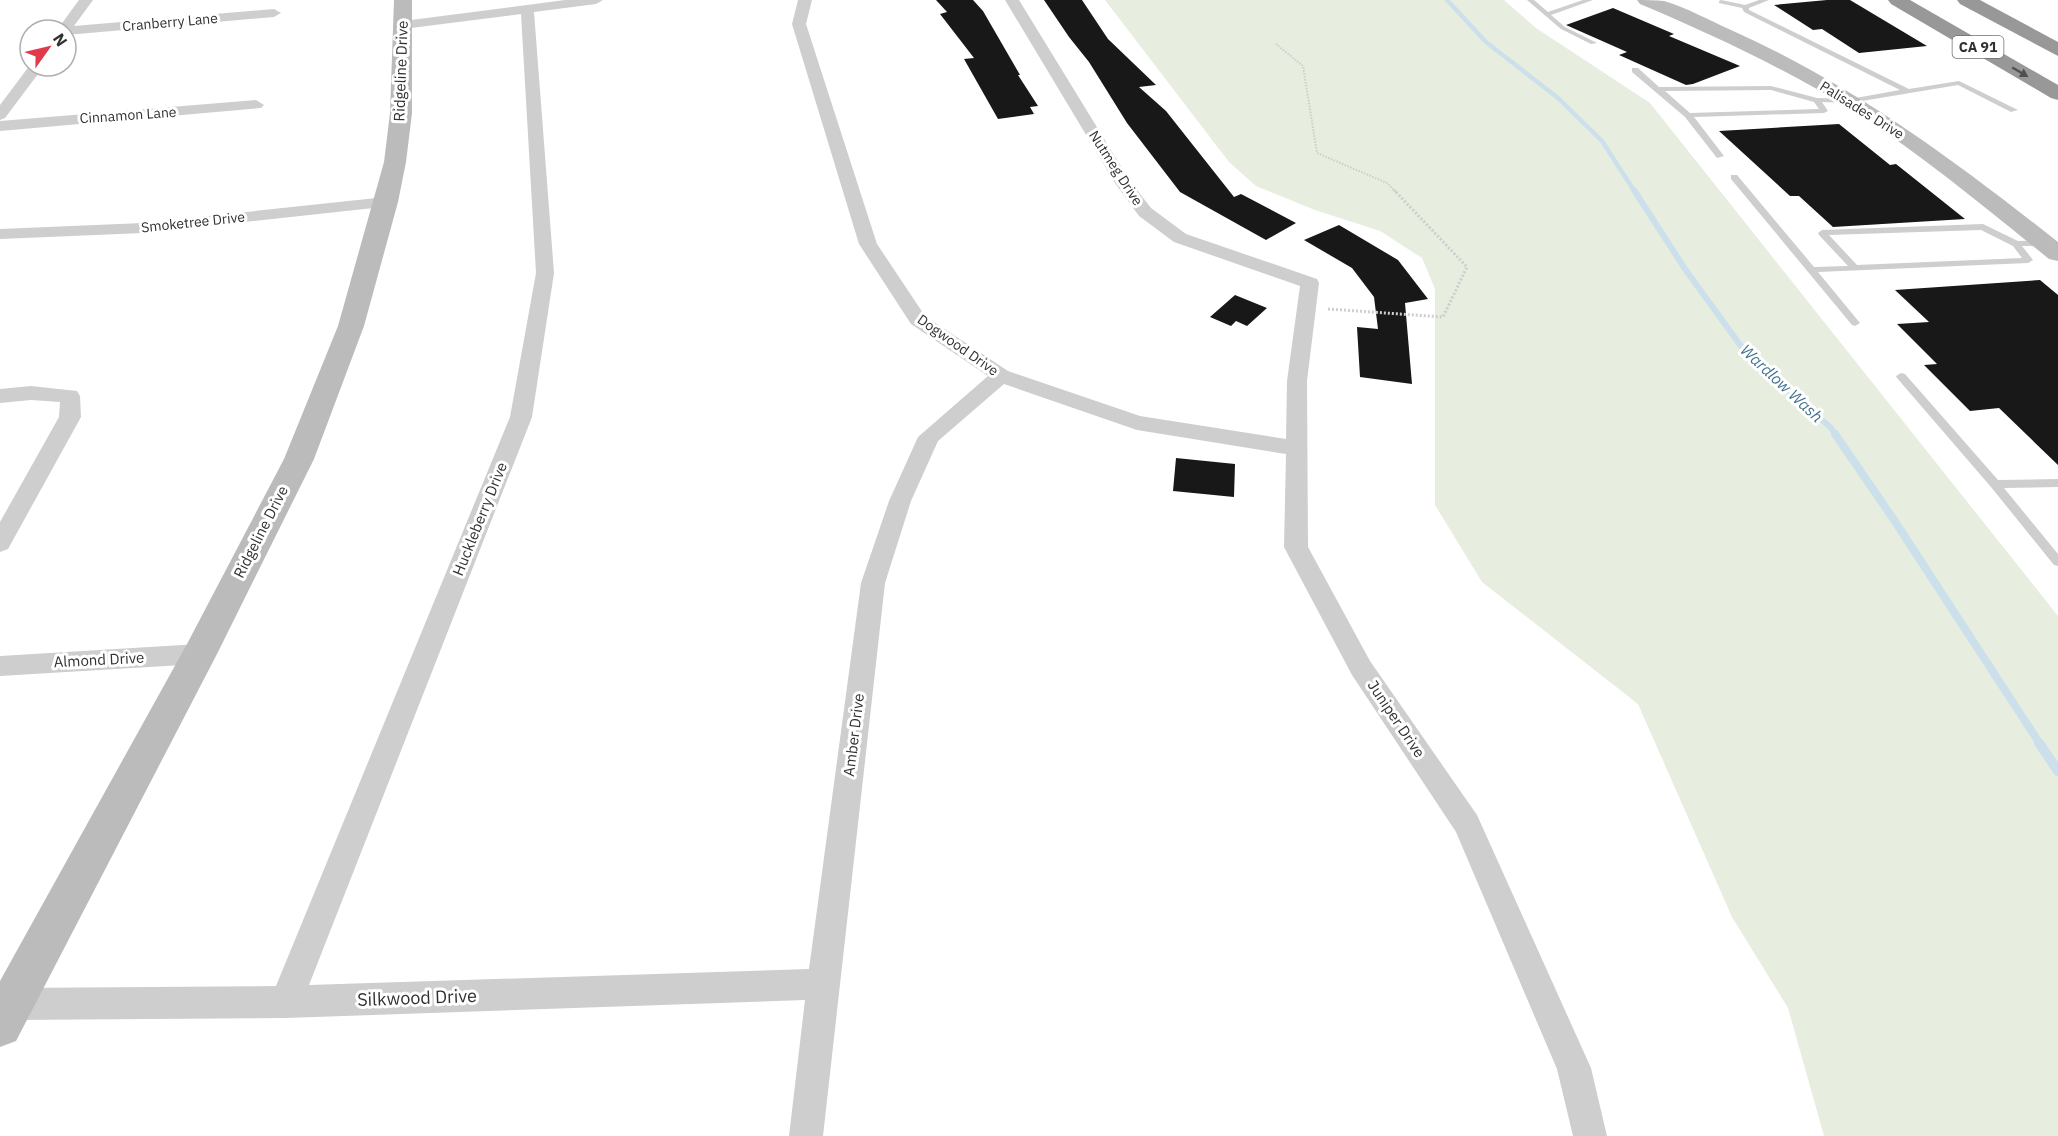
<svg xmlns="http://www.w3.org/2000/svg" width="2058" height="1136" font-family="'IBM Plex Sans',sans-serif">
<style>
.green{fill:#e7eddf}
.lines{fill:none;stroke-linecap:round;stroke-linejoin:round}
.stream-far3{stroke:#cce0ec;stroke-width:4.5}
.stream-far2{stroke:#cce0ec;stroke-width:6}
.stream-far1{stroke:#cce0ec;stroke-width:8}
.stream{stroke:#cce0ec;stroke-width:10}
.building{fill:#181818}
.path-far1{stroke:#cecece;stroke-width:2;stroke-dasharray:1.5 1.5;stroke-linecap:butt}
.path{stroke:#cecece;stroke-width:3;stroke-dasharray:2 2;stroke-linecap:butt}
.lane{fill:#cecece;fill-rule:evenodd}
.street{fill:#cecece;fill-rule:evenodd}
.secondary{fill:#bbb;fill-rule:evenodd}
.highway{fill:#989898;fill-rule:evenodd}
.oneway{fill:#505050}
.labels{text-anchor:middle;stroke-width:6;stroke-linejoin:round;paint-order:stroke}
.far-street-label{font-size:14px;fill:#313131;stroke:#fff}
.shield{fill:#fff;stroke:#6f6f6f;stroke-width:1.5}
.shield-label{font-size:14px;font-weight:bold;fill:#313131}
.street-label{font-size:15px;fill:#313131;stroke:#fff}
.water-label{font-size:16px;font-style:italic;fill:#417390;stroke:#fff}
.near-street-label{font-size:18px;fill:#313131;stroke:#fff}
</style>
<rect width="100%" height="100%" fill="#fff"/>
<!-- green -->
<path class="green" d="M1105,0H1504L1536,28L1650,103L2058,616V1136H1824L1788,1008L1732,917L1638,704L1482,582L1435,505V289L1422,258L1380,231L1315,210L1256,186L1229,162Z"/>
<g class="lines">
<!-- stream-far3 -->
<path class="stream-far3" d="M1447,0L1486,42L1558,98L1602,141L1635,192"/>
<!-- stream-far2 -->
<path class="stream-far2" d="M1634,190L1685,269L1746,353L1830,427L1836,435"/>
<!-- stream-far1 -->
<path class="stream-far1" d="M1835,434L1894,520L2040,744"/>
<!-- stream -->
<path class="stream" d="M2039,743L2058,771"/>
</g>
<!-- building -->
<g class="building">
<path d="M936,0H973L983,11L1020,75H1018L1038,106L1030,107L1034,114L998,119L964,59L974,58L940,14L947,12Z"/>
<path d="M1044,0H1082L1108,39L1156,85L1139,87L1166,111L1234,197L1241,194L1296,223L1266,240L1180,192L1127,123L1089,62L1069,37Z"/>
<path d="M1827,0H1850L1927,46L1859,53L1822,29L1813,30L1774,5Z"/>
<path d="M1613,8L1674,34L1669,36L1740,66L1693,84L1686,85L1619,55L1627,52L1566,25Z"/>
<path d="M1839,124L1890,165L1896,164L1965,219L1833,227L1799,196H1790L1719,131Z"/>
<path d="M1339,225L1398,260L1428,299L1405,303L1412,384L1360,377L1357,327L1378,329L1374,297L1352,268L1304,240Z"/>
<path d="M2040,280L2058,295V465L1999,408L1970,411L1924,365L1937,364L1897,324L1929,322L1895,290Z"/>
<path d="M1235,295L1267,308L1247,326L1236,321L1231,326L1210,317Z"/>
<path d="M1176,458L1235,464L1234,497L1173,491Z"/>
</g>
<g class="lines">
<!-- path-far1 -->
<path class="path-far1" d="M1276,44L1303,66L1317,153L1387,183L1396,192"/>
<!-- path -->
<path class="path" d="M1328,309L1443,317L1467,267L1394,190"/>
<!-- lane -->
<g class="lane">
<path d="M1527,0H1534L1548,12L1583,0H1593L1551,15L1565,27L1597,43L1591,44L1561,29Z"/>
<path d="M1721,0L1745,5L1759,0H1769L1749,8V10L1909,89L1959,81L2018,110L2011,112L1958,85L1850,103L1822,102L1828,111L1824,113L1694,117L1724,156L1717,158L1685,117L1632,72V68H1638L1659,87L1771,86L1817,98L1850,99L1900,90L1744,12L1742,8L1719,3V1ZM1771,90L1814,102L1819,109L1690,113L1665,91Z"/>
<path d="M1731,175H1737L1814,267L1848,266L1819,235L1818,233L1822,230L1983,224L2018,241L2044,240L2048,243L2044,246H2022L2033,260L2028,263L1818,272L1860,323L1855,326L1852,325L1731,179ZM1981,230L2013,246L2022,258L1857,265L1829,235Z"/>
<path d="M1901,373L1905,374L1998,480L2058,479V487L2004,488L2058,554V566L2054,565L1991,487L1897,378L1896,376Z"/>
</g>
<!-- street -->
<g class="street">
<path d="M79,0H93L74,26L274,9L281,13L274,17L66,35V30H57Z"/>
<path d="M565,0H603L596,4L534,12L554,273L532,417L309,985L809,969L861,583L889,501L918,437L988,376L911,324L859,244L792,24L798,0H812L806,24L877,244L925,316L1008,371L1140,416L1286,439L1287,381L1300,286L1174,242L1139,216L1115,183L1005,0H1019L1130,181L1151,208L1186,234L1317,279L1319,283L1307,381L1308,547L1370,661L1477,815L1591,1068L1607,1136H1573L1557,1069L1456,832L1352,675L1284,547L1286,454L1137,430L1004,384L938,441L911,501L885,583L823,1136H789L805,1000L286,1018L11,1020L0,1016V992L11,988L276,986L510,417L536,273L521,14L403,29L396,25L403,21Z"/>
<path d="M30,65L44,66L5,118L0,120V105Z"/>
<path d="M256,100L264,105L261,108L0,131V121Z"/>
<path d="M386,197L392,198L395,202L392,206L143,233L0,239V229L143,223Z"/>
<path d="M31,386L77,391L80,396L81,417L8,549L0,552V522L59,417L60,402L31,400L0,403V389Z"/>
<path d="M199,644L208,647L212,654L208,661L199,664L0,676V656Z"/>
</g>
<!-- secondary -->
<g class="secondary">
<path d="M394,0H412V113L406,162L398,202L364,326L314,459L217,654L16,1041L0,1047V981L187,644L284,459L338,326L384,162L390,113Z"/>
<path d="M1637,0C1645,0 1656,0 1664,1C1687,8 1709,20 1731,30C1852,84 1954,160 2058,242V261L2049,259C1988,210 1926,158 1860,115C1790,71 1716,36 1640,4Z"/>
</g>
<!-- highway -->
<g class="highway">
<path d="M1888,0H1910L2058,85V100L2051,98L1891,4Z"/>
<path d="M1957,0H1980L2058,42V56L1960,4Z"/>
</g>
</g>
<!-- one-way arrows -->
<defs><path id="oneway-solid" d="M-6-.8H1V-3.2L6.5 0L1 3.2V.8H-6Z" transform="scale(1.5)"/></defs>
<use class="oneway" href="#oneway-solid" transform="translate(2020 72) rotate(30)"/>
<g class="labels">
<!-- far-street labels -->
<g class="far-street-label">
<text transform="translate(170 22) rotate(-5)" y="5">Cranberry Lane</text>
<text transform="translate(1862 110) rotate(32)" y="5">Palisades Drive</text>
<text transform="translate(128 115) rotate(-4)" y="5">Cinnamon Lane</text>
<text transform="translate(1116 168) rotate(57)" y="5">Nutmeg Drive</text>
<text transform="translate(193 222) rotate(-6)" y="5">Smoketree Drive</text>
<text transform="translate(958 345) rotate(35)" y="5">Dogwood Drive</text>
</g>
<!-- shield labels -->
<rect class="shield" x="1952.5" y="36" width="51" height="22" rx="4.5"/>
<g class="shield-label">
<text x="1978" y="52">CA 91</text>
</g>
<!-- street labels -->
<g class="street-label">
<text transform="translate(401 71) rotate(-88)" y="5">Ridgeline Drive</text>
<text transform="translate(480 519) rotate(-68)" y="5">Huckleberry Drive</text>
<text transform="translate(261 532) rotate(-63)" y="5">Ridgeline Drive</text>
<text transform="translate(99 660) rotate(-3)" y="5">Almond Drive</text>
<text transform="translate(1396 719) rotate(56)" y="5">Juniper Drive</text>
<text transform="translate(854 735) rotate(-83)" y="5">Amber Drive</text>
</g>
<!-- water labels -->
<g class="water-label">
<text transform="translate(1782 383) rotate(43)" y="6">Wardlow Wash</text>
</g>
<!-- near-street labels -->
<g class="near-street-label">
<text transform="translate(417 998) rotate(-2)" y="6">Silkwood Drive</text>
</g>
</g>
<!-- north arrow -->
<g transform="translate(48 48) rotate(56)"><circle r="28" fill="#ffffff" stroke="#adadad" stroke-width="1.5"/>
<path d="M0-4.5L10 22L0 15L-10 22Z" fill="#df3b4b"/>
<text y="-9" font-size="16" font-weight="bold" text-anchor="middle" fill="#313131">N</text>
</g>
</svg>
